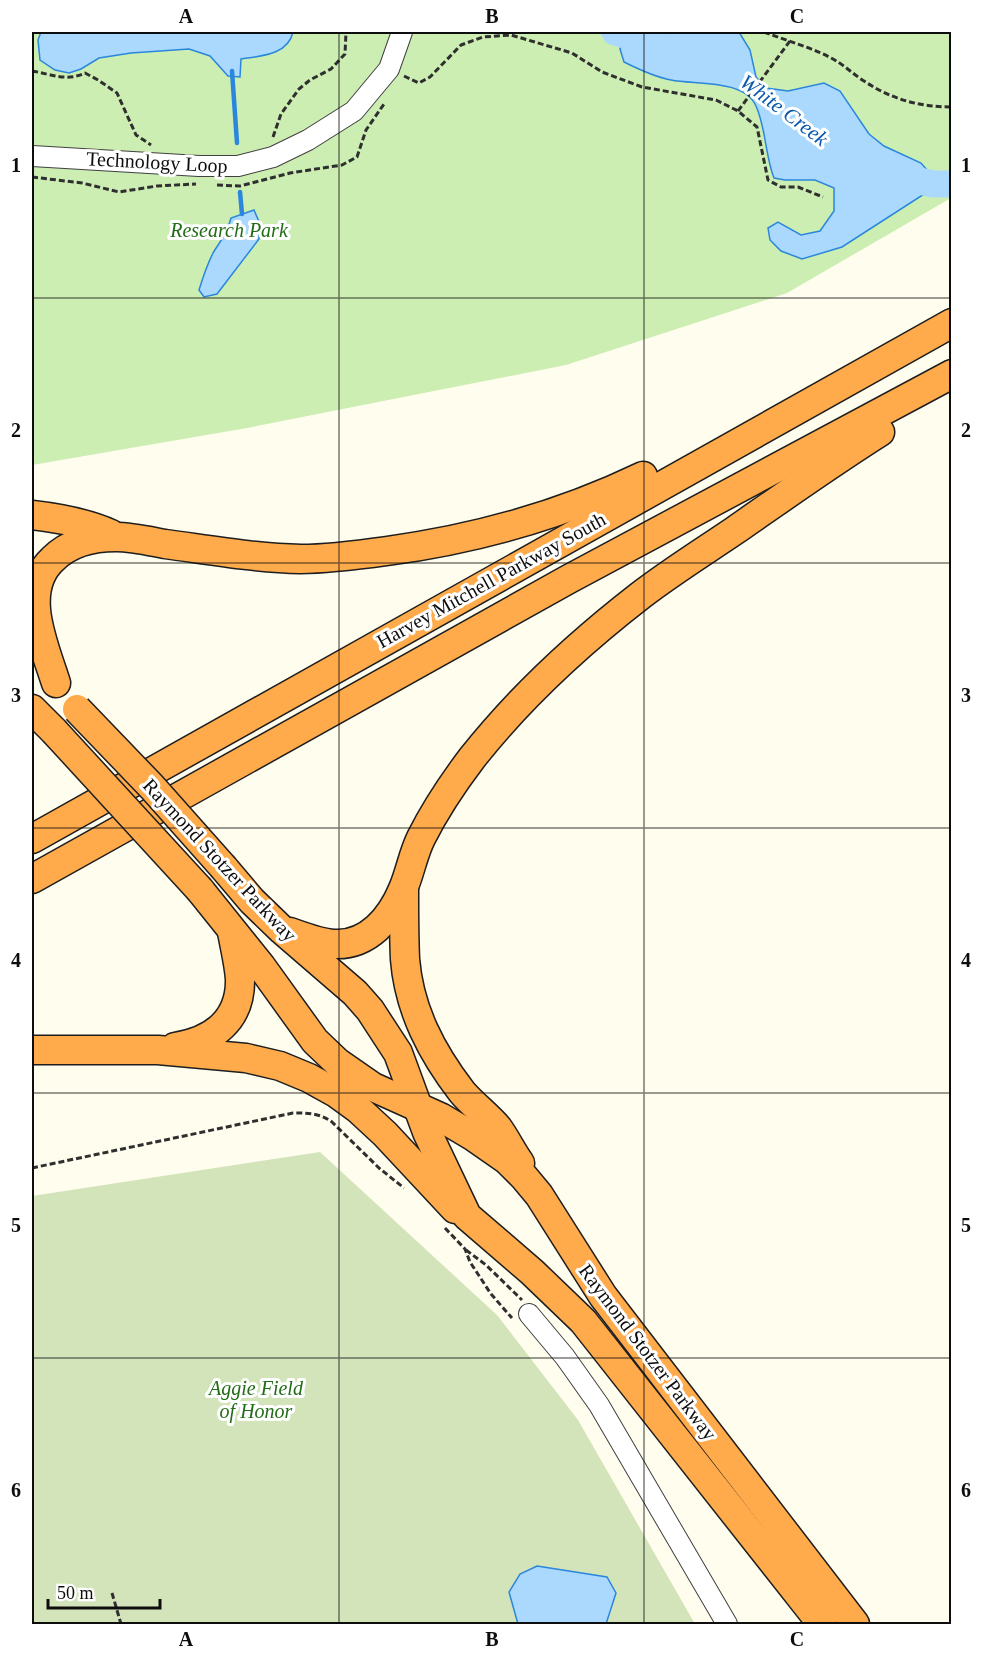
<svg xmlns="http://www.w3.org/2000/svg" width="983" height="1656" font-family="Georgia,serif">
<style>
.green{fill:#cceeb2}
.cemetery{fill:#d3e4bb}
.water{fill:#abd8fd;stroke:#2a87dc;stroke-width:1.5}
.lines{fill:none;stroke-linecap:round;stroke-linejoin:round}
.stream{stroke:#2a87dc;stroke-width:4.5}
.river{stroke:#abd8fd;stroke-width:27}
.minor-casing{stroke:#404040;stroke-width:22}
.highway-casing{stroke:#1e1e1e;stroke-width:31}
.path{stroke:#2f2f2f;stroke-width:3;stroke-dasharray:6 3;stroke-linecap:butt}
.minor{stroke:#fff;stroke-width:20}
.highway{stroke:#ffab4b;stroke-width:28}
.highway-bridge-casing{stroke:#1e1e1e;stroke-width:31;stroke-linecap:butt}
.highway-bridge{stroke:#ffab4b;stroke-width:28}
.grid{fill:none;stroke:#0d0d0d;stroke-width:1.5;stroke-opacity:0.55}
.labels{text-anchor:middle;stroke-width:6;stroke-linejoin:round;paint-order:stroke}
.street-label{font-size:20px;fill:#0d0d0d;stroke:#fff}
.park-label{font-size:20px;font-style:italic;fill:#216c16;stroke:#fff}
.water-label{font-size:21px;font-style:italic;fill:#0858ad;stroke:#fff}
.neatline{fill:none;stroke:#0d0d0d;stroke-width:2}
.grid-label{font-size:20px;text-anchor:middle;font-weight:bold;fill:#0d0d0d}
</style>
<rect width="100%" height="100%" fill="#fffded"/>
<!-- green -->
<path class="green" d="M32,32H951V198L787,293L566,365L247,428L32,465Z"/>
<!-- cemetery -->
<path class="cemetery" d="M320,1152L497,1315L578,1420L695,1624H32V1196Z"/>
<!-- water -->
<g class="water">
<path d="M41,32H293C288,55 261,56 241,59L240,77L228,76L210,56L189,49L131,53L99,58L81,69L69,73L55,70L40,60L38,40Z"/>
<path d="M633,32H739L750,50L756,77L766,88L788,91L824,83L840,91L869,134L884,146L921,163L934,178L932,189L842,247L802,259L781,251L770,240L768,228L778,222L801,235L820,231L834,211V188L815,180H785L774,178C765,155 766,128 756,106C744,79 696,85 671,80C655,77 638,69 624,62L620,49L625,36Z"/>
<path d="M254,210L260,224L259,239L217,294L204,297L199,290C203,277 207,265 213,253C222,238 226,236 231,218Z"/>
<path d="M537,1566L607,1577L616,1593L606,1624H518L509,1592L520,1574Z"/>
</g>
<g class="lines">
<!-- stream -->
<g class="stream">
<path d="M232,71L237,143"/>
<path d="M240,192L242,214"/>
</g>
<!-- river -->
<g class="river">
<path d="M615,32L660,45"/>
<path d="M897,176L933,184H952"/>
</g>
<defs>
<g id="minor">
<path d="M32,156L199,166H238L273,157L308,140L354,111L389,69L402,32"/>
<path d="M529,1314L565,1357L599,1405L727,1624"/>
</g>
<g id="highway">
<path d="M32,515C58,518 87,523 111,534"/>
<path d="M56,683C45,647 18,591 53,559C69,543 93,537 116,537C132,537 149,541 165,544C210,550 255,558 301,559C329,559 358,555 387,551C476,539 562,515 643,476"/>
<path d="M32,709L54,731"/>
<path d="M32,839L952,323"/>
<path d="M224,868L252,901L282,930L355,993L370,1010L398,1053L427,1132L467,1216L532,1272L583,1321L822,1624"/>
<path d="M32,879L569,579L952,374"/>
<path d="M200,890L261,966L315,1041L337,1062L373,1087L442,1118L474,1137L507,1160L524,1177L539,1195L603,1296L855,1624"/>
<path d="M404,890C404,913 404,936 405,959C409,1010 432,1053 462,1092C473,1105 487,1115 498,1128C506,1139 512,1152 520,1163"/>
<path d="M290,932C304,937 319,943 334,944C368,946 391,918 403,889C410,873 413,854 421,838C435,810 453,783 472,758C521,696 579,643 641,595C671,572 703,552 734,531C783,497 831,463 880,432"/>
<path d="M175,1047C212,1041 241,1021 240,979C239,964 235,948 232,932"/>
<path d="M32,1050H158L246,1058L280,1066L309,1078L336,1093L358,1109L385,1134L455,1209"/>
</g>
</defs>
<!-- minor casing -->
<use href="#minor" class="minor-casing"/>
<!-- highway casing -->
<use href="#highway" class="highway-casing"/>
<!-- path -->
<g class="path">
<path d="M764,32C787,41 811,47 833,59C844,65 853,74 864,81C891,99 919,107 952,107"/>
<path d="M32,71C51,74 66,82 85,73L98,80L117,93L136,135L151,145"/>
<path d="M404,76L419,83L430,77L461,45L483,37L511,35L572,53L602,72L642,87L716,100L738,111L757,127L768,180L781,187H798L823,197"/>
<path d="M738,111L790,41"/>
<path d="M273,137L281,114L299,89L310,80L331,69L345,54L346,32"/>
<path d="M32,177L82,183L119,192L157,186L196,184"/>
<path d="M217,185L240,186L290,173L342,165L357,157L366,130L384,104"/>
<path d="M32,1168L293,1113C307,1113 320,1113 332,1122L379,1168L404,1188"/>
<path d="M445,1228L465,1249L470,1262L491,1294L512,1318"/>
<path d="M466,1250L486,1265L522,1300"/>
<path d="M112,1593L121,1624"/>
</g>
<!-- minor -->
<use href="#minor" class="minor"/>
<!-- highway -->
<use href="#highway" class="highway"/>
<defs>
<g id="highway-bridge">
<path d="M77,709L152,787L224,868"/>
<path d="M54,731L200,890"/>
</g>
</defs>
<!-- highway-bridge casing -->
<use href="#highway-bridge" class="highway-bridge-casing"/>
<!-- highway-bridge -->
<use href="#highway-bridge" class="highway-bridge"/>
</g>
<!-- grid -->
<path class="grid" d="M339,32V1624M644,32V1624M32,298H952M32,563H952M32,828H952M32,1093H952M32,1358H952"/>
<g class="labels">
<!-- street labels -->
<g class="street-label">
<text transform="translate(157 162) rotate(3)" y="7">Technology Loop</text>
<text transform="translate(491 580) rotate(-29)" y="7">Harvey Mitchell Parkway South</text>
<text transform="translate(220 860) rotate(47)" y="7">Raymond Stotzer Parkway</text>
<text transform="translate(648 1352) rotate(53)" y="7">Raymond Stotzer Parkway</text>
</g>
<!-- park labels -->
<g class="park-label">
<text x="229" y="237">Research Park</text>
<text x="256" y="1395">Aggie Field<tspan x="256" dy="23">of Honor</tspan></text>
</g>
<!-- water labels -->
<g class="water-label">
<text transform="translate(784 110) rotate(37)" y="7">White Creek</text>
</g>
</g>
<!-- border -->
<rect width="983" height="1656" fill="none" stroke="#ffffff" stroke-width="66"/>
<!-- scale -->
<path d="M48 1599v9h112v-9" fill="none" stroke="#0d0d0d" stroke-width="3"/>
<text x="57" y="1599" font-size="18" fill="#0d0d0d" stroke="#ffffff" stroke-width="4.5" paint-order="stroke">50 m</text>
<rect x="33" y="33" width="917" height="1590" class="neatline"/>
<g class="grid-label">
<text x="186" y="23">A</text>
<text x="492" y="23">B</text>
<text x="797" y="23">C</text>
<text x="16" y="172">1</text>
<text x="966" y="172">1</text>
<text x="16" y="437">2</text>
<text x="966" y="437">2</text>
<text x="16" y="702">3</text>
<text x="966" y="702">3</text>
<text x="16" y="967">4</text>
<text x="966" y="967">4</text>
<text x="16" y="1232">5</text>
<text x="966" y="1232">5</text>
<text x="16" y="1497">6</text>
<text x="966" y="1497">6</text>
<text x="186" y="1646">A</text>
<text x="492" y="1646">B</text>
<text x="797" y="1646">C</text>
</g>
</svg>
